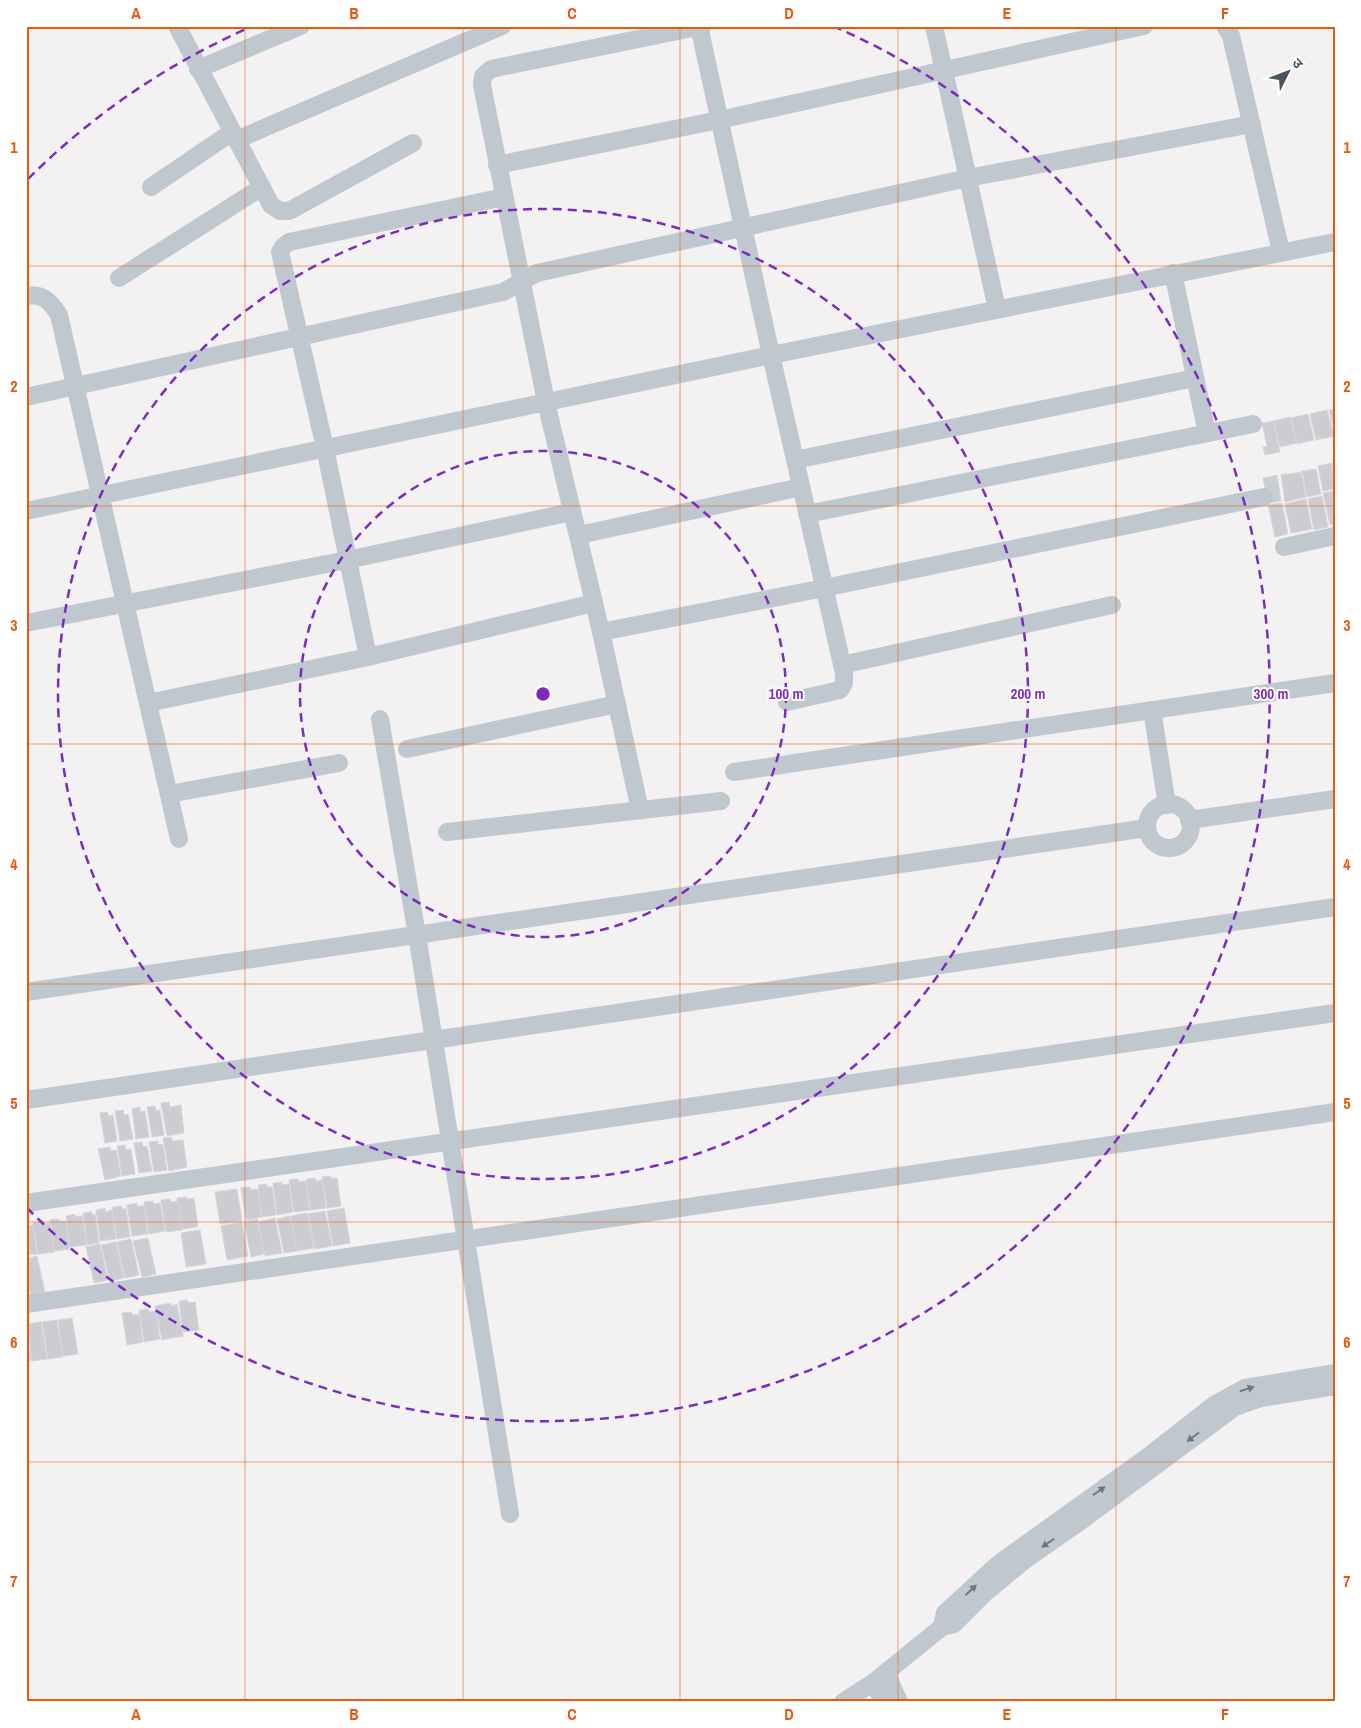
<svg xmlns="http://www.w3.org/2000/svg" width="1361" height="1728" font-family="'Archivo Narrow','Noto Sans Devanagari',sans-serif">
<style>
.building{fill:#cbcdd3;stroke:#d5d7dc}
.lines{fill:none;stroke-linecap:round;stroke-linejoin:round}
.minor{stroke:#bfc8cf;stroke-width:18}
.oneway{fill:#6c7780}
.grid{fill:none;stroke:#e8590c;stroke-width:1;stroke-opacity:0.55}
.ring{fill:none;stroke:#7b2cbf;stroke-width:2.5;stroke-dasharray:9 6}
.centre{fill:#7b2cbf;stroke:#fff;stroke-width:2.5}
.ring-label{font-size:15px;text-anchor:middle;font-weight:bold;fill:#7b2cbf;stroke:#fff;stroke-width:4;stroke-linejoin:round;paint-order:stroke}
.neatline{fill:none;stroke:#e8590c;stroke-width:2}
.grid-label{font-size:16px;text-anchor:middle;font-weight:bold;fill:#e8590c}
</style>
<rect width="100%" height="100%" fill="#f3f1f1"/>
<!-- building -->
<g class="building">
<path d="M1335,409V436L1329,410Z"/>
<path d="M1327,410L1334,436L1316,440L1310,414Z"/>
<path d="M1308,414L1314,440L1297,444L1291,418Z"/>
<path d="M1290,417L1297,443L1280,447L1273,421Z"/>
<path d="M1273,421L1280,452L1265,455L1263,447L1267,446L1262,423Z"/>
<path d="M1332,463L1335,489L1323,491L1318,466Z"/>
<path d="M1316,469L1321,494L1307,497L1302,471Z"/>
<path d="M1301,472L1306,497L1285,502L1281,475Z"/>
<path d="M1277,475L1281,501L1268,503L1263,478Z"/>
<path d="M1335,491V524L1330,525L1323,493Z"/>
<path d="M1322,496L1328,527L1314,530L1308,499Z"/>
<path d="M1306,499L1312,529L1291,533L1285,504Z"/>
<path d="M1282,503L1288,534L1275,537L1268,505Z"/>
<path d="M169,1102L170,1107L181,1105L184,1133L167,1136L161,1103Z"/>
<path d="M155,1106L156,1111L160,1110L164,1135L152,1137L147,1107Z"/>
<path d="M140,1107V1112L145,1111L149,1137L136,1139L132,1109Z"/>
<path d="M123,1110L124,1115L128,1114L133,1139L120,1141L115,1111Z"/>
<path d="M108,1112V1116L113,1115L117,1141L105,1143L100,1113Z"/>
<path d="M172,1137V1141L183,1140L187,1167L169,1171L163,1138Z"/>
<path d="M158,1141V1145L163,1144L167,1170L154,1172L149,1142Z"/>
<path d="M142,1142L143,1147L147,1146L152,1171L139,1173L134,1143Z"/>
<path d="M125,1145L126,1150L131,1149L135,1174L122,1176L117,1146Z"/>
<path d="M110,1147L111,1151L116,1150L121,1176L105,1180L98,1149Z"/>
<path d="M331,1176V1179L337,1178L341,1206L327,1208L322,1177Z"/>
<path d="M315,1178L316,1181L322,1180L326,1208L311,1210L306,1179Z"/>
<path d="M298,1179L299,1182L306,1181L310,1210L294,1212L289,1180Z"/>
<path d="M282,1182V1185L289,1184L293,1212L277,1215L273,1183Z"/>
<path d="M266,1184L267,1187H272L276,1215L262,1217L258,1185Z"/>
<path d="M250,1187L251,1190L258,1189L262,1217L246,1220L241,1188Z"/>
<path d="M237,1189L242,1221L220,1224L215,1192Z"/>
<path d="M187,1197V1199L194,1198L198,1227L182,1229L177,1198Z"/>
<path d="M170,1199L171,1202L178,1201L182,1230L166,1232L161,1200Z"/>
<path d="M153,1201L154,1204L160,1203L165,1231L149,1234L144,1202Z"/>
<path d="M137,1203V1206H144L148,1234L132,1236L127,1205Z"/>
<path d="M121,1206L122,1209L126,1208L130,1237L117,1239L112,1207Z"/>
<path d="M105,1208V1212L112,1210L116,1239L100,1241L96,1210Z"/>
<path d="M344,1208L350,1243L333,1246L327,1211Z"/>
<path d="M325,1211L332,1246L315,1249L308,1214Z"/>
<path d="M92,1212V1215L95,1214L99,1243L87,1245L83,1213Z"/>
<path d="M307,1213L314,1248L297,1251L291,1216Z"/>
<path d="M75,1214V1217L82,1216L87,1245L70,1247L66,1216Z"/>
<path d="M290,1216L297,1251L284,1253L277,1219Z"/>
<path d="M275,1218L282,1253L265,1256L258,1222Z"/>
<path d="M59,1219V1221H66L70,1249L54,1251L50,1220Z"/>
<path d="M257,1219L264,1254L251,1257L244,1222Z"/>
<path d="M42,1221L43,1224L50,1223L54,1252L38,1254L33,1223Z"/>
<path d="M242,1222L248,1256L227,1260L221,1226Z"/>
<path d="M33,1225L37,1254L26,1255V1226Z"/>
<path d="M200,1230L206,1264L186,1267L181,1233Z"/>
<path d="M148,1238L156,1274L142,1277L133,1241Z"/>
<path d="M131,1239L139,1275L125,1278L117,1242Z"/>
<path d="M116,1242L124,1278L110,1281L101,1245Z"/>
<path d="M100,1244L108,1280L94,1283L86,1247Z"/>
<path d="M37,1256L45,1292L31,1296L26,1275V1259Z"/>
<path d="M188,1300V1303L195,1302L199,1330L183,1332L179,1301Z"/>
<path d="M171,1303V1306L177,1304L183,1336L162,1340L155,1306Z"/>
<path d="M148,1309L149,1312L156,1311L160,1339L144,1342L139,1310Z"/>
<path d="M132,1312V1315L139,1314L143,1342L127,1345L122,1313Z"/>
<path d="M72,1318L78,1354L63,1356L58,1320Z"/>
<path d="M57,1320L63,1357L48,1359L42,1322Z"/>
<path d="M41,1322L47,1359L32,1361L27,1324Z"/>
<path d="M26,1329L31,1360L26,1361Z"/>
</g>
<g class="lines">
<!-- minor -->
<g class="minor">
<path d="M177,26L271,205L280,211H289L413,143"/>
<path d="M699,26L771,355L844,673V683L840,690L787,702"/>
<path d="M702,26L491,69L483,76L482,85L546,402L601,632L824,588L1264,497"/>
<path d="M934,26L997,309"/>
<path d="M1225,26L1231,36L1281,252"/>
<path d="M198,69L301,26"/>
<path d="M236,140L502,26"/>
<path d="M497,165L719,120L1144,26"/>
<path d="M151,187L232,132"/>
<path d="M1173,273L1207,433"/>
<path d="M119,278L262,187"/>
<path d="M26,296C43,293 50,301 59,315L179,839"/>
<path d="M26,397L503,292L537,273L968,178L1252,124"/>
<path d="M795,460L1195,378"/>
<path d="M26,511L771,355L1335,242"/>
<path d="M807,514L1253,424"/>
<path d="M579,535L801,487"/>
<path d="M1284,547L1335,536"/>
<path d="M26,623L347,560L572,512"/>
<path d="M601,632L640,810"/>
<path d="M368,657L325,448L280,252L283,247L289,242L504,197"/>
<path d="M842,665L1112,605"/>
<path d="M148,703L368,657L594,603"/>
<path d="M1152,710L1167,805"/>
<path d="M380,719L417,935L510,1514"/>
<path d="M407,749L617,704"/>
<path d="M734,772L1335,683"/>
<path d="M169,794L339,763"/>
<circle cx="1169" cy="826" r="22"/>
<path d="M1189,820L1335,799"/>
<path d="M447,832L721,801"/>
<path d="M26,992L1147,828"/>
<path d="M26,1100L1335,907"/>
<path d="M26,1203L1335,1013"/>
<path d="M26,1304L1335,1112"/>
<path d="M942,1627L945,1613L997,1565L1146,1458L1214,1405L1245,1388L1335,1373"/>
<path d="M886,1673L899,1702"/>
<path d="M874,1682L883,1702"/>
<path d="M843,1702L874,1682L942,1627L954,1624L986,1592L1026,1559L1082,1520L1235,1407L1261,1398L1335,1386"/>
</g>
</g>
<!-- one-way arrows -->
<defs><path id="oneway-solid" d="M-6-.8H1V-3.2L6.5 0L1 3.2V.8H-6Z" transform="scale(1.25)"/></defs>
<g class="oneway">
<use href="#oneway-solid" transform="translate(1247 1389) rotate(-18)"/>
<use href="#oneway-solid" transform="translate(1193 1437) rotate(143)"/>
<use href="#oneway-solid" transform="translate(1099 1491) rotate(-35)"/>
<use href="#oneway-solid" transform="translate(1048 1543) rotate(145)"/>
<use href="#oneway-solid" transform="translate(971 1590) rotate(-43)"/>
</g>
<!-- grid -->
<path class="grid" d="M245,26V1702M463,26V1702M680,26V1702M898,26V1702M1116,26V1702M26,266H1335M26,506H1335M26,744H1335M26,984H1335M26,1222H1335M26,1462H1335"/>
<!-- distance rings -->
<g class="ring">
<circle cx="543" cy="694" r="243"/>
<circle cx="543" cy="694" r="485"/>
<path d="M28 179A728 728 0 0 1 253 26M833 26A728 728 0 1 1 28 1209"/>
</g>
<circle cx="543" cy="694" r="8" class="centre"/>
<g class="ring-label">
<text x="786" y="699">100 m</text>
<text x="1028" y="699">200 m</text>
<text x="1271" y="699">300 m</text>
</g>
<!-- border -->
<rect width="1361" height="1728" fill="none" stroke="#ffffff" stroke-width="55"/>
<!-- north arrow -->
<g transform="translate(1288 72) rotate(48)" stroke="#ffffff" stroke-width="4" paint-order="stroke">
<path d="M0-4L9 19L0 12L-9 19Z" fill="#49545e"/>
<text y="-8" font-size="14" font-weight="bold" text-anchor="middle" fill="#49545e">उ</text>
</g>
<rect x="28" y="28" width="1306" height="1672" class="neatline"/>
<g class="grid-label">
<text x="136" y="19">A</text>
<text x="354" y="19">B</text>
<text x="572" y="19">C</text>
<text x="789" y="19">D</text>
<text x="1007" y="19">E</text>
<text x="1225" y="19">F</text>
<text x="14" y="153">1</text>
<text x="1347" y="153">1</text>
<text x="14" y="392">2</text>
<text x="1347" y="392">2</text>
<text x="14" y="631">3</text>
<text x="1347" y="631">3</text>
<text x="14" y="870">4</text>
<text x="1347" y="870">4</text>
<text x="14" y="1109">5</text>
<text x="1347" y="1109">5</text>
<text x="14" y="1348">6</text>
<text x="1347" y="1348">6</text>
<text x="14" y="1587">7</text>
<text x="1347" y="1587">7</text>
<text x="136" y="1720">A</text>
<text x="354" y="1720">B</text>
<text x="572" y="1720">C</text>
<text x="789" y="1720">D</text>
<text x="1007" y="1720">E</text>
<text x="1225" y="1720">F</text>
</g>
</svg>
